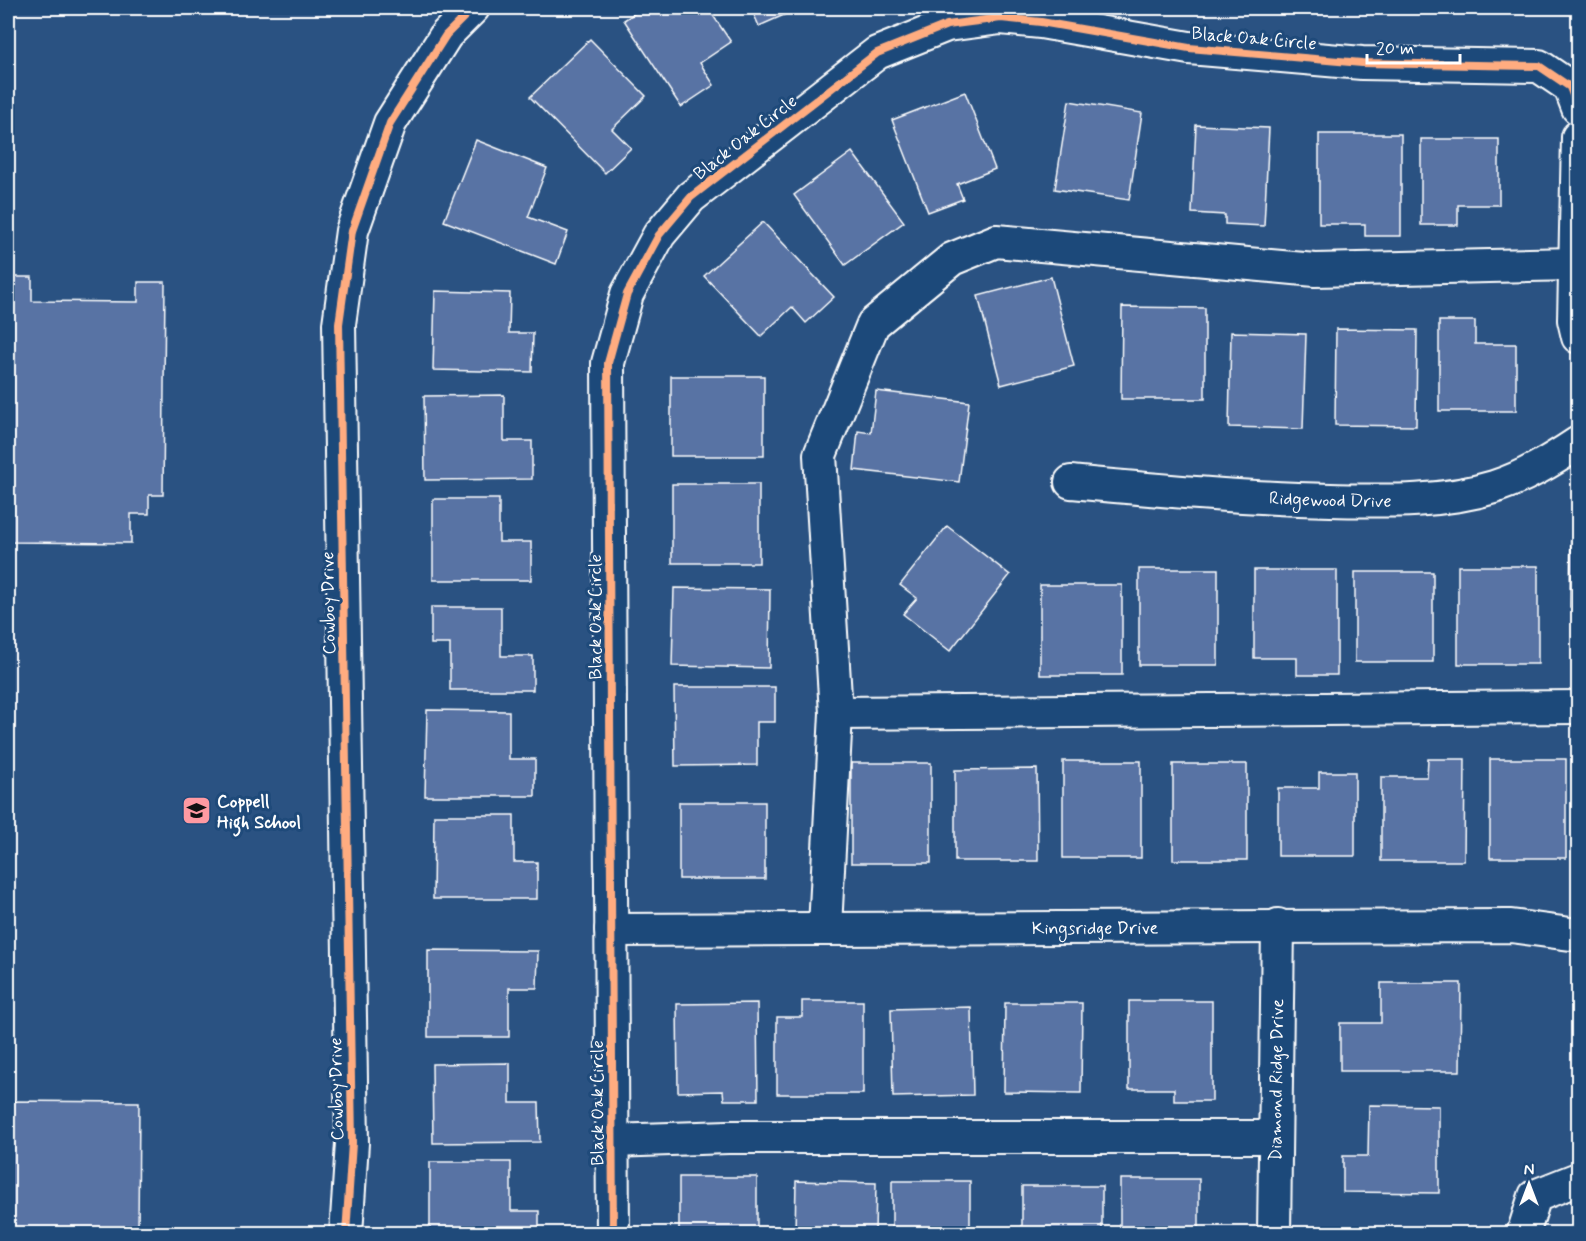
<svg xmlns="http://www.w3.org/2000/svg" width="1586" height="1241" font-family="Mynerve,sans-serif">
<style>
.building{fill:#5873a4;stroke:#fff;stroke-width:1.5}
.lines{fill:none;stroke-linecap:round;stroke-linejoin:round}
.minor-casing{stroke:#fff;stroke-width:36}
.minor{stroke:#1f4a7a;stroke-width:32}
.cycleway-casing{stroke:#1f4a7a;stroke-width:11}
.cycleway{stroke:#ffac80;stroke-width:8}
.labels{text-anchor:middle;stroke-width:6;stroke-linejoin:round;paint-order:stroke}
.street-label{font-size:18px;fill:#fff;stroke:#1f4a7a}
.poi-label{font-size:18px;font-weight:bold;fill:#fff;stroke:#1f4a7a;text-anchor:start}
</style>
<rect width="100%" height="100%" fill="#2a5282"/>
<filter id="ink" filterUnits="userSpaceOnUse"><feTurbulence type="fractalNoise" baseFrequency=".0167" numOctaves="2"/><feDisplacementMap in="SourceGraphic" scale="12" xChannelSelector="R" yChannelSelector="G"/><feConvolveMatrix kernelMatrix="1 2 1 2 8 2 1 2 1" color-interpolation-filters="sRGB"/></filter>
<g filter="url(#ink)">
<!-- building -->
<g class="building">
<path d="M643,8H708L731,42L700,63L714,85L681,107L624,20Z"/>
<path d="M751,8H800L759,26Z"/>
<path d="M590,39L646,96L612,129L631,148L605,173L530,97Z"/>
<path d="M965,92L995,169L957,184L963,199L928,212L892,120Z"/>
<path d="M1069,101L1142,113L1129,200L1055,189Z"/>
<path d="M1196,125L1269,128L1264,226L1225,224V215L1192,213Z"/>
<path d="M1319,134H1401V236H1365V224H1319Z"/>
<path d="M1421,139H1499V205H1458V225H1421Z"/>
<path d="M476,140L547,168L528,217L568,232L556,264L444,221Z"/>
<path d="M852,152L904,222L845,265L794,195Z"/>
<path d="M763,222L834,297L806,323L792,307L761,336L704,276Z"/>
<path d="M8,277H32V301L138,302V282H165L163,495H149V514H131V543L8,542Z"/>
<path d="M1051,277L1074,366L1001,385L978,296Z"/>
<path d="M435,291L510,293L509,333H533L532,372L433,370Z"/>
<path d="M1122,307L1205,308V399H1121Z"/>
<path d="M1439,321H1475V344H1516V411H1439Z"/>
<path d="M1336,329L1417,330L1416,426L1335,425Z"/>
<path d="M1231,332L1306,334L1303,429L1229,427Z"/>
<rect x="671" y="376" width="93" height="80"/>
<path d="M876,391L969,402L959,482L854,470L858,431L871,433Z"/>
<path d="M504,395V441H532V479L425,480L424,396Z"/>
<rect x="672" y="484" width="87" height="79"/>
<path d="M433,499H499V542H531V580H433Z"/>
<path d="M947,526L1010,575L950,651L903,614L917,598L900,585Z"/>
<path d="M1571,532L1578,533V607H1570Z"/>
<rect x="1458" y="566" width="80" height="98"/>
<rect x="1139" y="569" width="79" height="96"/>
<path d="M1254,570H1337V675H1297V658H1254Z"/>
<rect x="1355" y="572" width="78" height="90"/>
<rect x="1040" y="585" width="82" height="90"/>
<path d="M674,588L770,589L769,668L672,666Z"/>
<path d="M431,607H501V656H533V690H450V644H431Z"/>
<path d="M674,687H775V722H757V765L675,766Z"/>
<path d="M427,710L509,711V759H535V796H425Z"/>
<path d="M1428,759H1465L1464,861H1381V777H1427Z"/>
<rect x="1490" y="759" width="76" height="99"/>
<rect x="1063" y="761" width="78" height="97"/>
<rect x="851" y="763" width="80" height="100"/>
<rect x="1173" y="764" width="74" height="96"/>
<path d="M1037,769L1038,861H955V770Z"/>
<path d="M1319,772H1355V856H1278V788H1319Z"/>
<rect x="679" y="802" width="86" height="77"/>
<path d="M434,815H514V862H537V899H433Z"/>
<path d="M428,950L538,951L537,988H509V1037H428Z"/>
<path d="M1381,983H1461L1460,1071H1340V1023H1381Z"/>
<path d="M802,1001H863V1094H777V1017H802Z"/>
<path d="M1129,1001H1212V1101H1174V1089H1129Z"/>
<path d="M757,1003L758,1100H724L723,1091L678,1092L677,1004Z"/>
<path d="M1005,1003H1082L1081,1093L1004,1092Z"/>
<path d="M971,1007L973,1095L893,1097L891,1009Z"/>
<path d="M510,1063V1103H539L540,1142L433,1143L432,1064Z"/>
<path d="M8,1101L139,1102L138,1234H8Z"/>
<path d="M1369,1105L1439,1106V1193L1343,1192V1156H1368Z"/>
<path d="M430,1162H511V1211H539V1234H430Z"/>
<rect x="679" y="1177" width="78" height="57"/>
<rect x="1120" y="1179" width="79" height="55"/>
<path d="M796,1181L876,1183L875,1234H795Z"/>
<rect x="892" y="1181" width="78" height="53"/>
<rect x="1022" y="1186" width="80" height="48"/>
<rect x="1574" y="1202" width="4" height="32"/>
<rect x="1340" y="1228" width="94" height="6"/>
</g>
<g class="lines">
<defs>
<g id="minor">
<path d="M1578,137L1574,320L1578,337"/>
<path id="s1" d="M1071,482C1158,490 1244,498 1331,500C1384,501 1442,503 1494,487C1525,477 1551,461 1578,443"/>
<path d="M836,713L1578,707"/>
<path d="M825,928L836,713L820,455L873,324L952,259L996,241L1315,270L1576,264"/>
<path id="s2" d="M611,930L1511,926L1578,935"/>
<path d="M612,1141L728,1137H1275"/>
<path d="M346,1234L352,1143L339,324L352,231L390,123L446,35L473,8"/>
<path d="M613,1234L608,363L627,294L659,235L691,197L877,53L947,25L1001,18L1041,22L1189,48L1362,63L1539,66L1570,87L1578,108"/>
<path id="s3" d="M1274,1234L1278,925"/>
<path d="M1523,1234L1535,1196L1578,1179"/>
</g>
</defs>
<!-- minor casing -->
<use href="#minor" class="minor-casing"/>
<!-- minor -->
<use href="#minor" class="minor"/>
<defs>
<g id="cycleway">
<path d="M346,1234L352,1143L339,324L352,231L390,123L446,35L473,8"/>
<path d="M613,1234L608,363L627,294L659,235L691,197L877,53L947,25L1001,18L1041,22L1189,48L1362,63L1539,66L1570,87L1578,108"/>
</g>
</defs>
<!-- cycleway casing -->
<use href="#cycleway" class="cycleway-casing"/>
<!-- cycleway -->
<use href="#cycleway" class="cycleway"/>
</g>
</g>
<!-- icons -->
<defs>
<symbol id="school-square" viewBox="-11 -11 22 22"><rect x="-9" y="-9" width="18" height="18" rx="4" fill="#ff9aa2" stroke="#1f4a7a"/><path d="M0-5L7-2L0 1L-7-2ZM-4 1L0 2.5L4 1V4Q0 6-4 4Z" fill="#111"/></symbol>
</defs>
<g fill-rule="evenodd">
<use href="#school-square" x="180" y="794" width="33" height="33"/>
</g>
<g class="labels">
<!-- street labels -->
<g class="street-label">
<text transform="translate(1254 38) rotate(5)" y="6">Black Oak Circle</text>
<text transform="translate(745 137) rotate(-38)" y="6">Black Oak Circle</text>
<text dy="6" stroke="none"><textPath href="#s1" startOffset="260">Ridgewood Drive</textPath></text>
<text transform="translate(328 603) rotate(-91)" y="6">Cowboy Drive</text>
<text transform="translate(595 617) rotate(-90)" y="6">Black Oak Circle</text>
<text dy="6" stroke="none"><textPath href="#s2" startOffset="484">Kingsridge Drive</textPath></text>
<text dy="6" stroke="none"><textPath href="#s3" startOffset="154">Diamond Ridge Drive</textPath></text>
<text transform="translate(336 1089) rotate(-91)" y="6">Cowboy Drive</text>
<text transform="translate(597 1103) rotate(-90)" y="6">Black Oak Circle</text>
</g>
<!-- poi labels -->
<g class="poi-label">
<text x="217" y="807">Coppell<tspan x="217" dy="21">High School</tspan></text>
</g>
</g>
<!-- margin -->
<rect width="1586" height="1241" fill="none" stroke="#1f4a7a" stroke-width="30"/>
<rect x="15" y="15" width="1556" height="1211" fill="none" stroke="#fff" stroke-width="2" filter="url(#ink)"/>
<!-- north arrow -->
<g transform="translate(1529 1184)" stroke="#1f4a7a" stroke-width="4.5" paint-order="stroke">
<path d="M0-4.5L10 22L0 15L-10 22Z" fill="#ffffff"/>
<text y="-9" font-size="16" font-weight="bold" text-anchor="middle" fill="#ffffff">N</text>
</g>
<!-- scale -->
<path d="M1367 54v9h93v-9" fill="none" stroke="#ffffff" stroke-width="3"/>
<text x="1376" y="54" font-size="18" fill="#ffffff" stroke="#1f4a7a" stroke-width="4.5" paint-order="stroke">20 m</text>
</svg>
